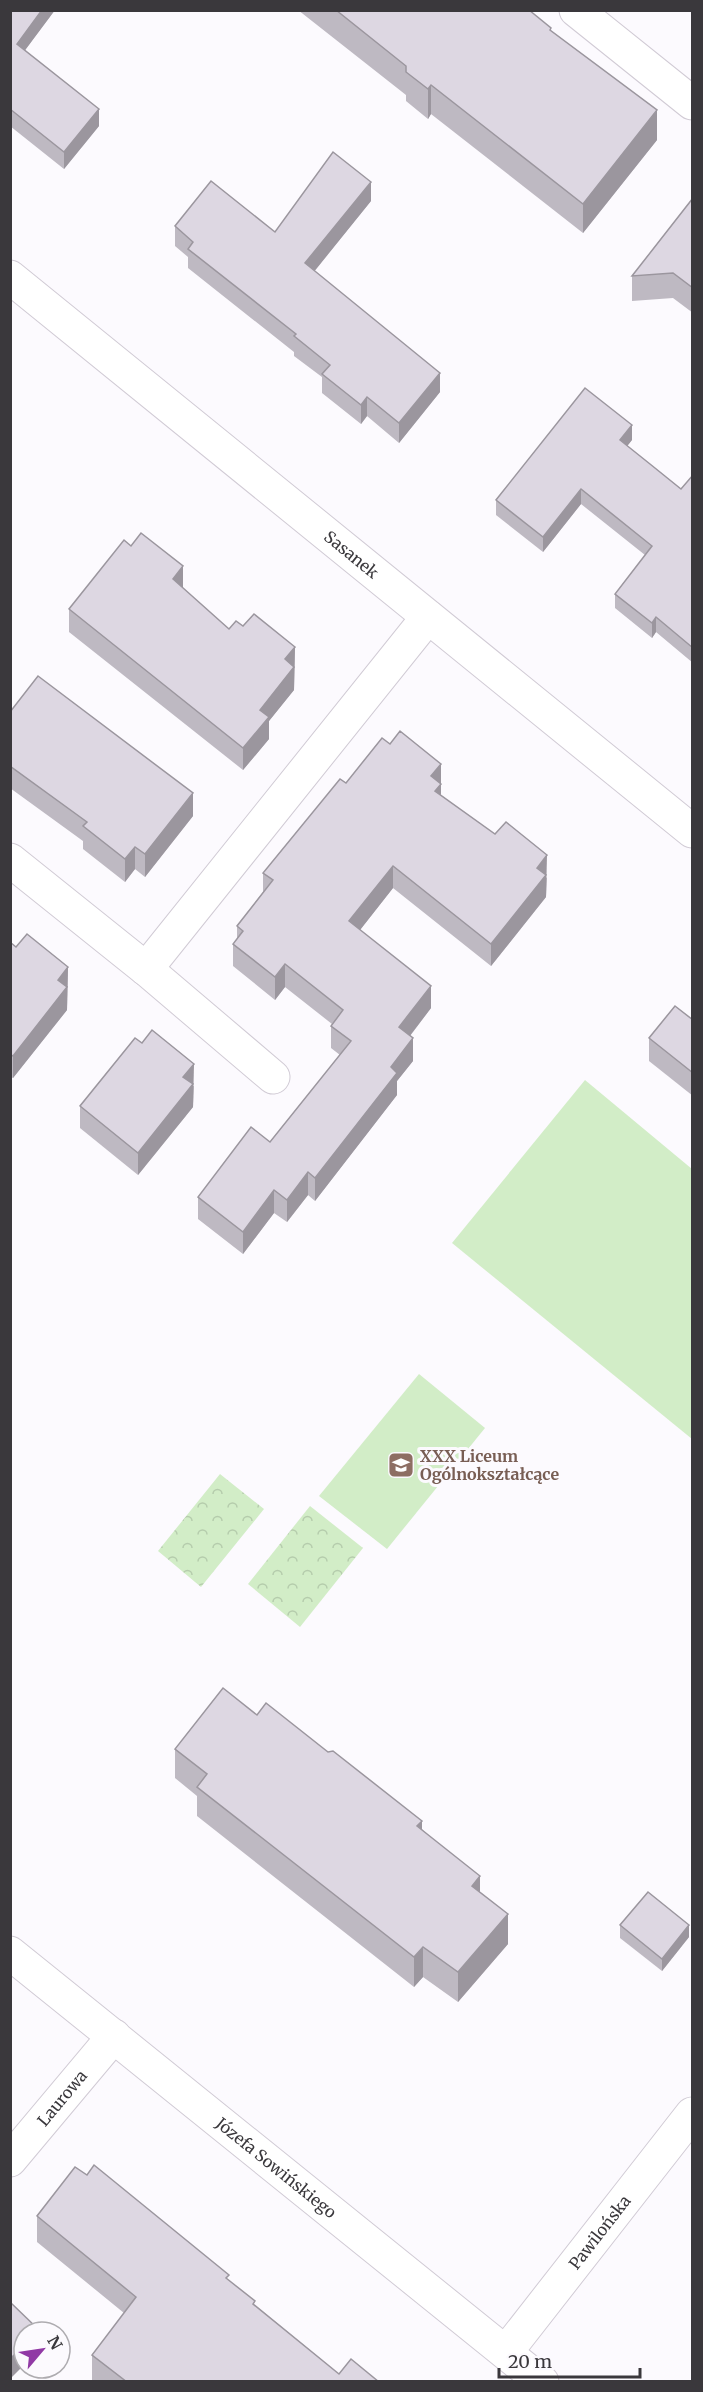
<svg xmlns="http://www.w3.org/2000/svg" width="703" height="2392" font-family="Merriweather,serif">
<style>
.park{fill:url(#park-crowns)}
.pitch{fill:#d2edc7}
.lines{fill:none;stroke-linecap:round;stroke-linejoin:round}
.minor-casing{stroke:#d1cbd5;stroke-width:35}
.minor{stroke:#fff;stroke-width:33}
.wall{fill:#beb9c2}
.shaded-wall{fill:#9b969e}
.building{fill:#ddd7e2;stroke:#9b969e;stroke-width:1.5}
.labels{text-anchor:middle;stroke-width:6;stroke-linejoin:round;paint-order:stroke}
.street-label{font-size:16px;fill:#3a383c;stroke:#fcfafe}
.education-label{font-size:16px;font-weight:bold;fill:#785e54;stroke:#fcfafe;text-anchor:start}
</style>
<defs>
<pattern id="park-crowns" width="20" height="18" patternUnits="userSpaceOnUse" patternTransform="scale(1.5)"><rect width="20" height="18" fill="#d2edc7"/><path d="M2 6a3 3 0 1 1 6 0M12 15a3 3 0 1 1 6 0" fill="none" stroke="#b5ccac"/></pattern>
</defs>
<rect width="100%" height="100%" fill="#fcfafe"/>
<!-- park -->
<g class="park">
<path d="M220,1474L264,1509L201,1587L158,1551Z"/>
<path d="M310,1506L363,1548L300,1627L248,1584Z"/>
</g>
<!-- pitch -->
<g class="pitch">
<path d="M585,1080L692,1169V1439L452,1243Z"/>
<path d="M419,1374L485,1428L387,1549L319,1496Z"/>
</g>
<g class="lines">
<defs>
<g id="minor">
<path d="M576,10L692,103"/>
<path id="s1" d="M10,277L692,831"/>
<path d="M10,860L146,969L273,1077"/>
<path d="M146,969L428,617"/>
<path id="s2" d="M10,1953L542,2382"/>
<path id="s3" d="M10,2160L114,2036"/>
<path id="s4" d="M506,2352L692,2114"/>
</g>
</defs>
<!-- minor casing -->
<use href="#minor" class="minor-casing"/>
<!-- minor -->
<use href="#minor" class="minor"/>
</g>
<!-- wall -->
<g class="wall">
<path d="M10,10H55L25,50L99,126L64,169L10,126Z"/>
<path d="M298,10H529L551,31L657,140L583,233L431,114L428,119L406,101V95Z"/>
<path d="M693,198V313L673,298L632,301V276Z"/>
<path d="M371,201L314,271L440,392L399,443L367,416L361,424L322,393V377L294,356V352L188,268V257L175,246V226L275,232Z"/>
<path d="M632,440L627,446L681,489L693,475V663L656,632L652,638L615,608V594L645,555L581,504L543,552L496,515V500Z"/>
<path d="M183,588L229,629L243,626L295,647L294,690L269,721V739L243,770L69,632V609Z"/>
<path d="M10,712L193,816L145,877L135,869L125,882L83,849V841L10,788Z"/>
<path d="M346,783L441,786V795L547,878L546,897L491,966L393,888L360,930L431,1008L410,1036L413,1061L397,1081V1095L315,1201L308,1195L287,1222L274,1213L243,1254L198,1219V1197L270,1142L340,1055L331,1048V1026L332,1024L285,987L275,1000L233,966V944L237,940V926L263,892V873Z"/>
<path d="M10,942L16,947L68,967L67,1010L13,1078L10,1077Z"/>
<path d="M693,1020V1096L649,1061V1038Z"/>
<path d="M194,1086L193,1107L138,1175L80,1128V1106Z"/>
<path d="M257,1715L422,1829L480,1892L508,1944L458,2002L423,1977L414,1987L197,1816V1796L175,1778V1749Z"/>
<path d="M620,1925L689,1937L662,1971L620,1938Z"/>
<path d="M37,2216L229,2280L255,2305L339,2374L379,2382H93L92,2381V2355L124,2313L37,2242Z"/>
</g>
<!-- shaded-wall -->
<g class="shaded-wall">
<path d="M42,10H55L17,61V44Z"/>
<path d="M431,85V114L428,119V89Z"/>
<path d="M99,109V126L64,169V152Z"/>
<path d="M657,110V140L583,233V204Z"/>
<path d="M371,182V201L305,283V263Z"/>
<path d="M440,373V392L399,443V423Z"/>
<path d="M367,397V416L361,424V405Z"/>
<path d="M632,425V440L620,455V440Z"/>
<path d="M581,489V504L543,552V537Z"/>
<path d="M183,566V589L173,579Z"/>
<path d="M656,617V632L652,638V623Z"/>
<path d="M295,647L294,690L269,721V739L243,770V748L260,710L285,659Z"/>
<path d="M441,764V806L431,776Z"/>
<path d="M193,793V816L145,877V854Z"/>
<path d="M135,847V869L125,882V859Z"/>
<path d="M547,855L546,897L491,966V944L537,868Z"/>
<path d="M393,866V888L349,944V921Z"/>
<path d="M285,964V987L275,1000V977Z"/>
<path d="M68,967L67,1010L13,1078V1056L58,980Z"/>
<path d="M431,986V1008L399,1050V1027Z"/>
<path d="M413,1038V1061L397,1081V1095L315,1201V1178L391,1067Z"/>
<path d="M194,1064L193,1107L138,1175V1153L183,1077Z"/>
<path d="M308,1172V1195L287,1222V1200Z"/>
<path d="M274,1190V1213L243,1254V1232Z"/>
<path d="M422,1821V1850L417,1826Z"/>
<path d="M480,1876V1905L472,1886Z"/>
<path d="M508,1914V1944L458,2002V1972Z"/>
<path d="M689,1925V1937L662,1971V1959Z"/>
<path d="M423,1947V1977L414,1987V1957Z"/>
<path d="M24,2345V2365L10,2379V2359Z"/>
</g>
<!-- building -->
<g class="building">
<path d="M10,10H42L17,44L99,109L64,152L10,109Z"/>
<path d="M336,10H529L551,28L550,30L657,110L583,204L431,85L428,89L406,72V66Z"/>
<path d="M333,152L371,182L305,263L440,373L399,423L367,397L361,405L322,374L330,365L294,336L296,334L188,249L193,242L175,226L211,181L275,232Z"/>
<path d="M693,198V288L673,273L632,276Z"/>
<path d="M585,388L632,425L620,440L650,464L681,489L693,475V648L656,617L652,623L615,594L652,546L581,489L543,537L496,500Z"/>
<path d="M141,533L183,566L173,579L229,629L236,621L243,626L254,614L295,647L285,659L294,667L260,710L269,717L243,748L69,609L124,540L131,546Z"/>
<path d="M38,676L193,793L145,854L135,847L125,859L83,826L87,822L10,766V712Z"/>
<path d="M400,731L441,764L431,776L441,784L435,791L495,834L506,822L547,855L537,868L546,875L491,944L393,866L349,921L431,986L399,1027L413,1038L391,1067L397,1073L315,1178L308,1172L287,1200L274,1190L243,1232L198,1197L251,1127L270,1142L351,1041L331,1026L343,1010L285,964L275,977L233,944L243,931L237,926L273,880L263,873L340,779L346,783L382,738L390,744Z"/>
<path d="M27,934L68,967L58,980L67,987L13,1056L10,1054V942L16,947Z"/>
<path d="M675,1006L693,1020V1073L649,1038Z"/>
<path d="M152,1030L194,1064L183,1077L193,1084L138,1153L80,1106L135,1038L142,1043Z"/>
<path d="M223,1688L257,1715L266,1703L328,1752L333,1751L422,1821L417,1826L480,1876L472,1886L508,1914L458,1972L423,1947L414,1957L197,1787L207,1774L175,1749Z"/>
<path d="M648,1892L689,1925L662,1959L620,1925Z"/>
<path d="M94,2165L229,2275L226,2278L255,2301L253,2304L339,2374L351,2359L379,2382H127L92,2355L136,2297L37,2216L75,2167L87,2175Z"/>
<path d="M10,2302L39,2330L37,2332H24V2345L10,2359Z"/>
</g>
<!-- icons -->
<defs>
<symbol id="school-square" viewBox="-11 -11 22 22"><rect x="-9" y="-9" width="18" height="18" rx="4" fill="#8d6e63" stroke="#fcfafe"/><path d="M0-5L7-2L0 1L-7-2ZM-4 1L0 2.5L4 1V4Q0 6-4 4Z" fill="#fff"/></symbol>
</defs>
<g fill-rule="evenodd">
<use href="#school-square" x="386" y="1450" width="30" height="30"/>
</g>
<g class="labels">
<!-- street labels -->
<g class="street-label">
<text dy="6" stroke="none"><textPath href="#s1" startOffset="440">Sasanek</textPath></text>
<text dy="6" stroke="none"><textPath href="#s3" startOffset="81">Laurowa</textPath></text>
<text dy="6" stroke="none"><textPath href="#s2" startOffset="342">Józefa Sowińskiego</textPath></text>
<text dy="6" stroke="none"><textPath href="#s4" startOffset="152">Pawilońska</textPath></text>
</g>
<!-- education labels -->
<g class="education-label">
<text x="420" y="1462">XXX Liceum<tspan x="420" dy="18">Ogólnokształcące</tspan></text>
</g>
</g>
<!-- border -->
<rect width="703" height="2392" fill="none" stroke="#3a383c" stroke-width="24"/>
<!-- north arrow -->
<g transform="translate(42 2350) rotate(61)"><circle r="28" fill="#fcfafe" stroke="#aeacb0" stroke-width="1.5"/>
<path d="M0-4.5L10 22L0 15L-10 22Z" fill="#9139a5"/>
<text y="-9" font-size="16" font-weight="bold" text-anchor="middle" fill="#3a383c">N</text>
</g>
<!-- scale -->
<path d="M499 2368v9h141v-9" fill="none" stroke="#3a383c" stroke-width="3"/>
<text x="508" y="2368" font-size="18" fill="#3a383c" stroke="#fcfafe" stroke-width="4.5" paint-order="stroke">20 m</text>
</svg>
